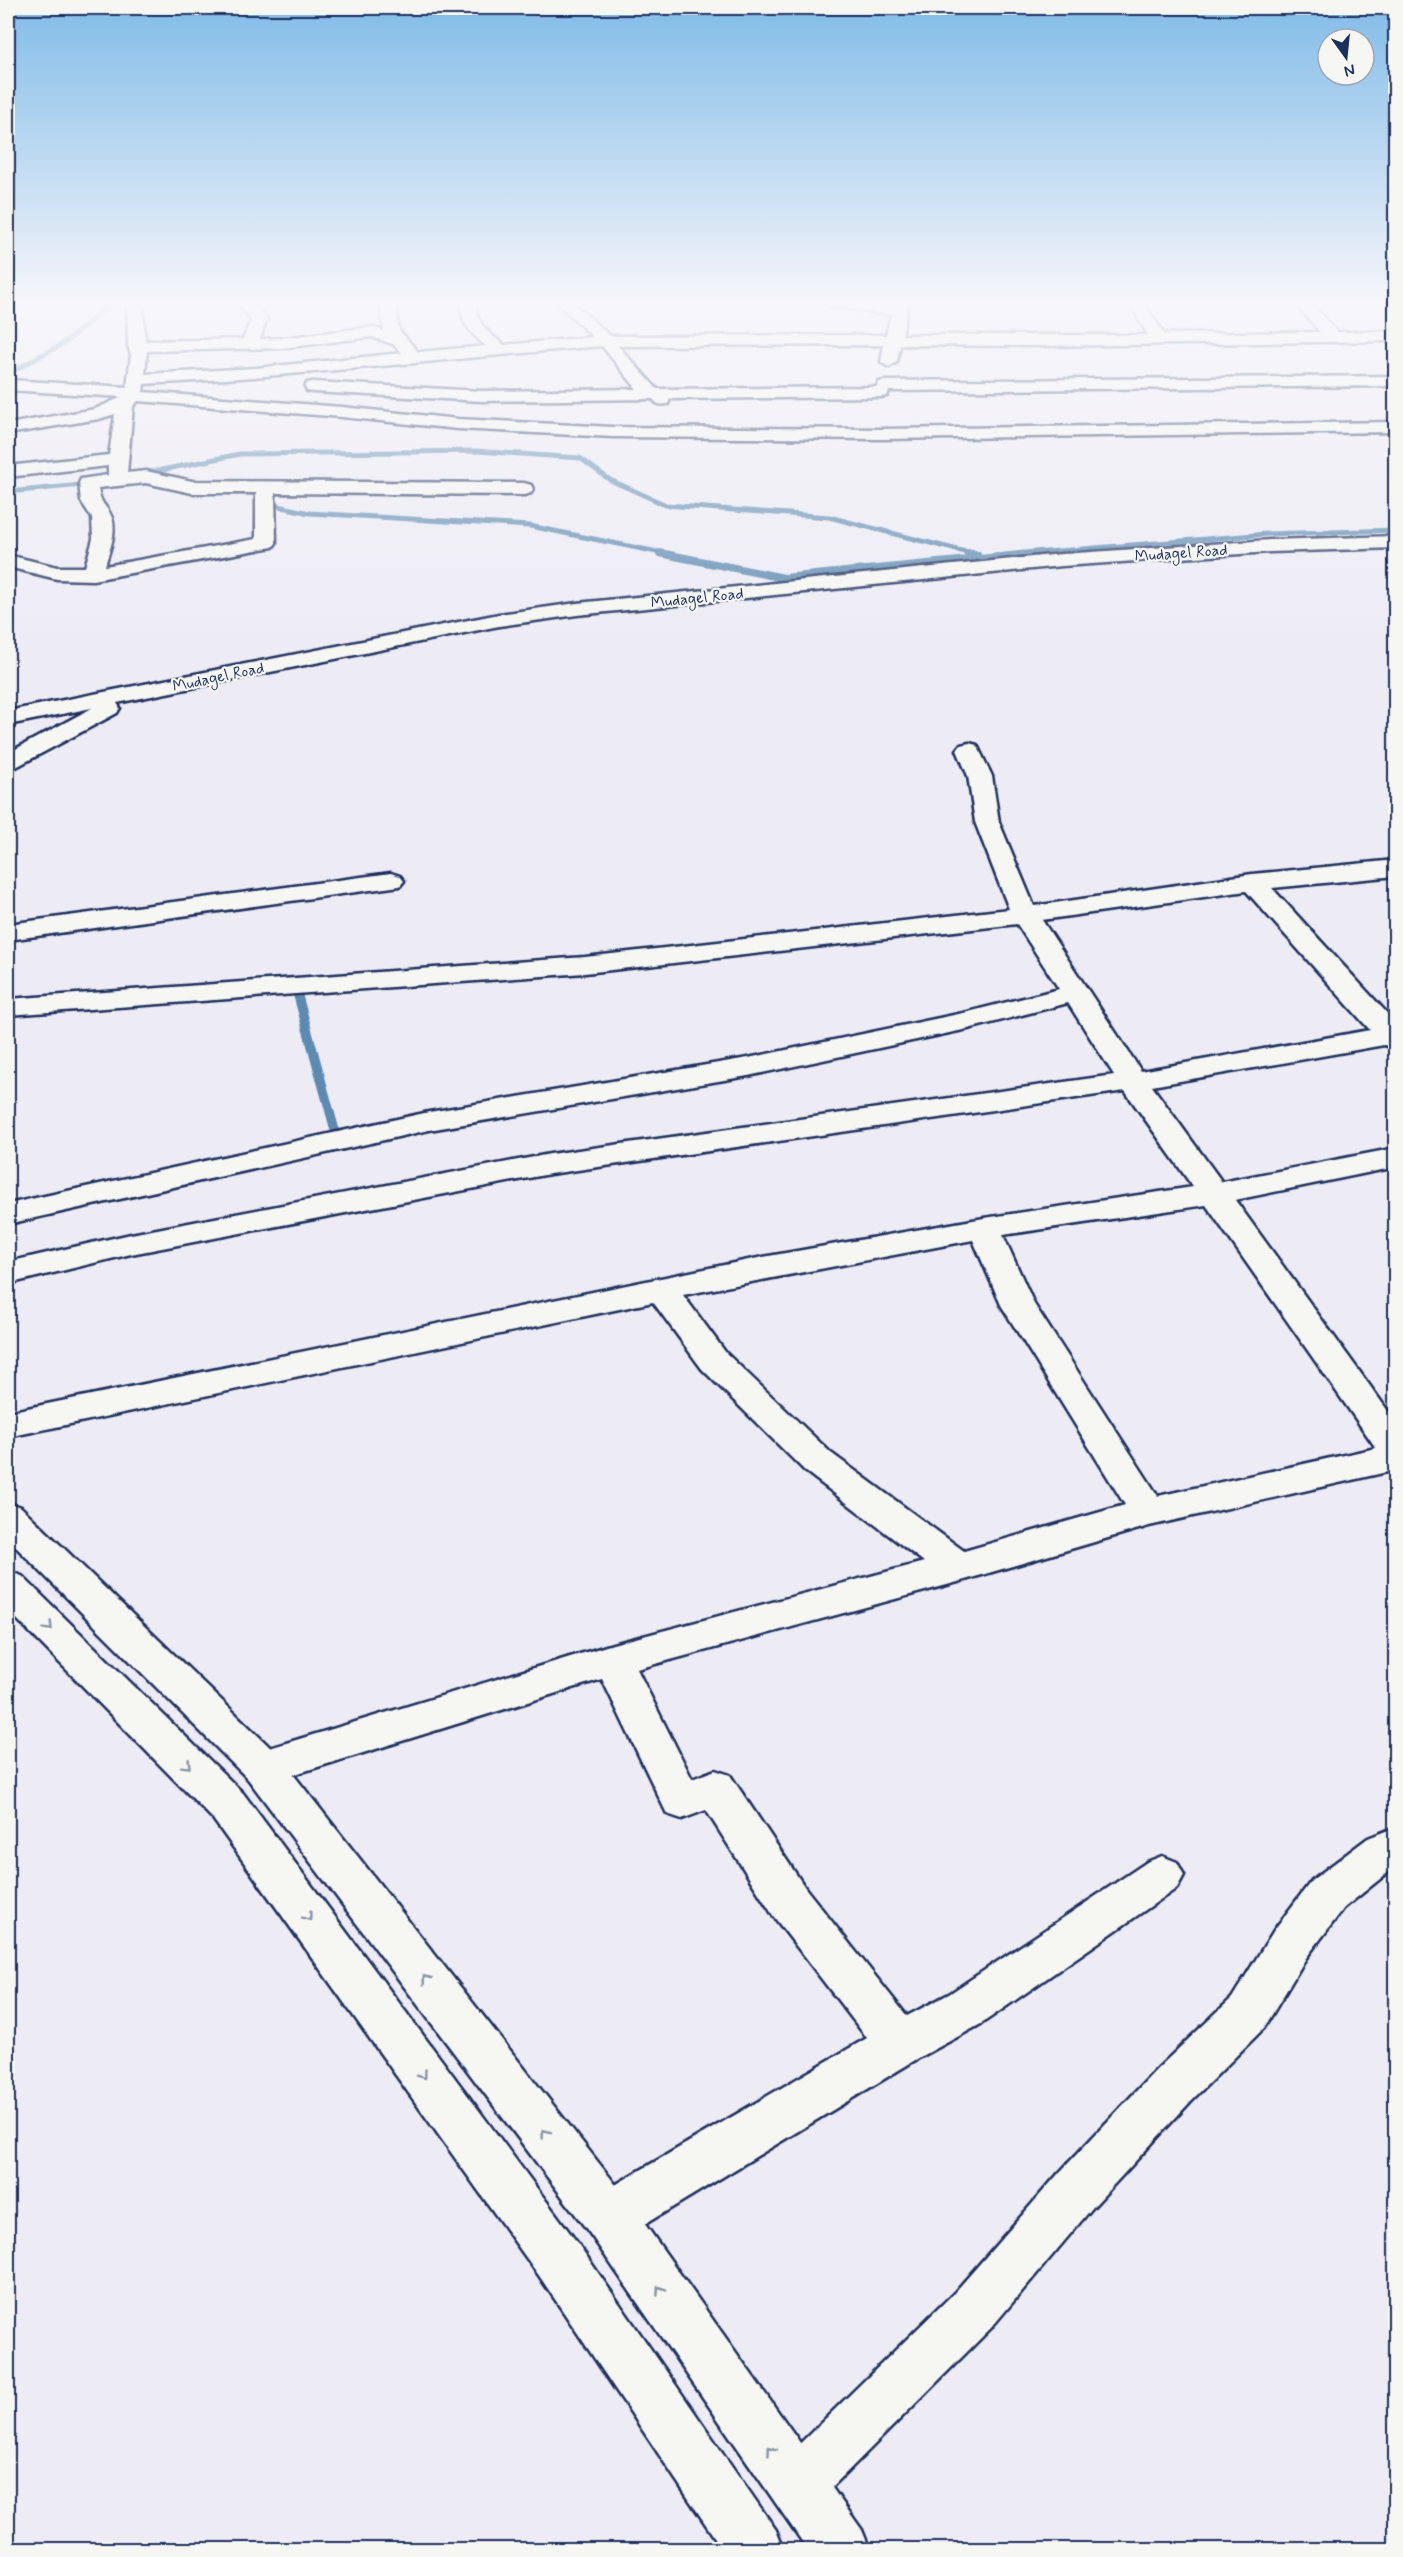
<svg xmlns="http://www.w3.org/2000/svg" width="1403" height="2557" font-family="Mynerve,sans-serif">
<style>
.lines{fill:none;stroke-linecap:round;stroke-linejoin:round}
.stream-far2{stroke:#5b8ab0;stroke-width:5}
.stream-far1{stroke:#5b8ab0;stroke-width:8}
.stream{stroke:#5b8ab0;stroke-width:9}
.minor-casing{stroke:#1b2f5e;stroke-width:5}
.primary-casing{stroke:#1b2f5e;stroke-width:5}
.minor{fill:#f6f6f2;fill-rule:evenodd}
.primary{fill:#f6f6f2;fill-rule:evenodd}
.oneway{stroke:#8892a8}
.labels{text-anchor:middle;stroke-width:4.5;stroke-linejoin:round;paint-order:stroke}
.far-street-label{font-size:16px;fill:#1b2f5e;stroke:#f6f6f2}
</style>
<rect width="100%" height="100%" fill="#edebf4"/>
<filter id="ink" filterUnits="userSpaceOnUse"><feTurbulence type="fractalNoise" baseFrequency=".0167" numOctaves="2"/><feDisplacementMap in="SourceGraphic" scale="12" xChannelSelector="R" yChannelSelector="G"/><feConvolveMatrix kernelMatrix="1 2 1 2 8 2 1 2 1" color-interpolation-filters="sRGB"/></filter>
<g filter="url(#ink)">
<g class="lines">
<!-- stream-far2 -->
<g class="stream-far2">
<path d="M8,374L64,343L113,302"/>
<path d="M137,475L240,454L476,451L580,458L610,480L666,505L829,517L973,554"/>
<path d="M8,492L92,484"/>
<path d="M229,493H255L257,501L309,513L530,526L667,554"/>
<path d="M1022,554L1267,534L1396,530"/>
</g>
<!-- stream-far1 -->
<g class="stream-far1">
<path d="M660,553L784,578L1040,553"/>
<path d="M967,553L977,555"/>
</g>
<!-- stream -->
<path class="stream" d="M295,985L338,1141"/>
<defs>
<g id="minor">
<path d="M136,302L143,306L145,341L243,339L251,320L237,302H252L267,319L260,339L283,338L372,327L384,331L380,302H395L399,330L418,352L486,346C472,335 459,321 462,302H476C475,323 488,333 504,345L593,337L556,302H572L610,336L886,335L891,315L832,307L824,302H862L892,306L894,302H908L902,335H1148L1129,302H1143L1164,334L1320,332L1294,302H1310L1337,332L1396,331V341L1038,346L900,345L897,362L889,367L881,362L884,345L618,346L657,389L877,387L879,382L885,381L1396,376V386L889,391L887,396L881,397L670,399L668,404C661,405 657,405 653,399L482,401L313,392L307,391L305,387L307,383L313,382L482,391L637,389L602,346C449,359 297,376 144,384L143,392L342,407L458,419L613,427L882,429L1396,422V432L882,439L613,437L458,429L342,417L138,401L133,406L127,473L146,471L192,481L524,483L531,485L533,489L531,493L524,495L275,493L276,543L273,547L93,580L57,579L8,567V555L57,567H85L93,539L92,518L81,501L79,483L81,479L108,475V466L8,477V466L109,455L115,414L99,419L8,434V424L95,409L122,397L8,390V380L127,387L131,354L128,346L127,306L130,303ZM371,337L393,344L402,353L256,368L145,374L147,351L283,348ZM146,483L192,493H256V539L105,566C109,551 117,533 112,518C107,505 100,505 98,488Z"/>
<path d="M1396,536V548L1270,552L1062,566L577,615L499,626L117,703L120,708L117,713L16,767L8,769V753L92,708L8,725V711L499,614L577,603L1062,554L1270,540Z"/>
<path d="M969,743L977,745L992,776L999,822L1034,906L1252,874L1396,860V876L1272,888L1396,1023V1049L1384,1045L1152,1086L1222,1182L1396,1148V1167L1235,1200L1396,1422V1470L1149,1526L958,1582L637,1669L692,1779L715,1770L730,1775L806,1889L907,2016L949,1994L1147,1862L1162,1856L1177,1862L1184,1875L1177,1888L981,2024L917,2059L627,2235L609,2242L591,2235L584,2217L591,2199L867,2038L774,1917L706,1810L682,1819L667,1814L602,1679L263,1784L248,1779L242,1767L248,1755L263,1750L613,1644L924,1562L805,1471L702,1369L653,1302L8,1437V1412L763,1257L984,1218L1193,1187L1125,1091L550,1174L131,1254L8,1284V1262L131,1234L550,1154L1114,1075L1068,1003L968,1029L748,1076L429,1130L8,1224V1204L429,1112L748,1058L968,1012L1059,989L1017,924L585,973L8,1015V999L585,957L1009,909L975,822L968,776L957,750L961,745ZM1246,891L1370,1030L1141,1071L1042,920ZM1206,1205L1376,1448L1158,1496L1034,1304L1003,1235ZM973,1240L1001,1305L1125,1505L964,1551L831,1453L726,1353L683,1295Z"/>
<path d="M391,873L400,876L404,881L400,886L8,940V924Z"/>
<path d="M1396,1827V1866L1344,1908L1306,1958L1264,2028L1191,2101L1093,2207L991,2328L815,2504L796,2512L777,2504L769,2485L777,2466L955,2292L1059,2173L1157,2069L1232,1998L1274,1930L1312,1880L1368,1838Z"/>
</g>
<g id="primary">
<path d="M8,1503L21,1507L278,1755L627,2199L862,2530L870,2550H808L591,2235L248,1779L8,1539Z"/>
<path d="M8,1571L22,1576L243,1793L576,2241L776,2530L784,2550H723L540,2277L213,1819L8,1610Z"/>
</g>
</defs>
<!-- minor casing -->
<use href="#minor" class="minor-casing"/>
<!-- primary casing -->
<use href="#primary" class="primary-casing"/>
<!-- minor -->
<use href="#minor" class="minor"/>
<!-- primary -->
<use href="#primary" class="primary"/>
</g>
<!-- one-way arrows -->
<defs><path id="oneway-chevron" d="M-2-3.5L2.5 0L-2 3.5" fill="none" stroke-width="1.6" stroke-linecap="round" stroke-linejoin="round" transform="scale(1.5)"/></defs>
<g class="oneway">
<use href="#oneway-chevron" transform="translate(49 1627) rotate(45)"/>
<use href="#oneway-chevron" transform="translate(187 1765) rotate(45)"/>
<use href="#oneway-chevron" transform="translate(308 1917) rotate(54)"/>
<use href="#oneway-chevron" transform="translate(426 1979) rotate(-128)"/>
<use href="#oneway-chevron" transform="translate(423 2075) rotate(54)"/>
<use href="#oneway-chevron" transform="translate(545 2133) rotate(-128)"/>
<use href="#oneway-chevron" transform="translate(660 2290) rotate(-125)"/>
<use href="#oneway-chevron" transform="translate(771 2450) rotate(-125)"/>
</g>
</g>
<!-- sky -->
<linearGradient id="sky" x2="0" y2="1"><stop stop-color="#81bce8"/><stop offset="0.46" stop-color="#f7f6fa"/><stop offset="1" stop-color="#f7f6fa" stop-opacity="0"/></linearGradient>
<rect width="1403" height="660" fill="url(#sky)"/>
<g class="labels">
<!-- far-street labels -->
<g class="far-street-label">
<text transform="translate(1181 552) rotate(-4)" y="6">Mudagel Road</text>
<text transform="translate(697 597) rotate(-6)" y="6">Mudagel Road</text>
<text transform="translate(218 676) rotate(-12)" y="6">Mudagel Road</text>
</g>
</g>
<!-- margin -->
<rect width="1403" height="2557" fill="none" stroke="#f6f6f2" stroke-width="30"/>
<rect x="15" y="15" width="1373" height="2527" fill="none" stroke="#1b2f5e" stroke-width="2" filter="url(#ink)"/>
<!-- north arrow -->
<g transform="translate(1346 57) rotate(165)"><circle r="28" fill="#f6f6f2" stroke="#9ea6b7" stroke-width="1.5"/>
<path d="M0-4.5L10 22L0 15L-10 22Z" fill="#1b2f5e"/>
<text y="-9" font-size="16" font-weight="bold" text-anchor="middle" fill="#1b2f5e">N</text>
</g>
</svg>
